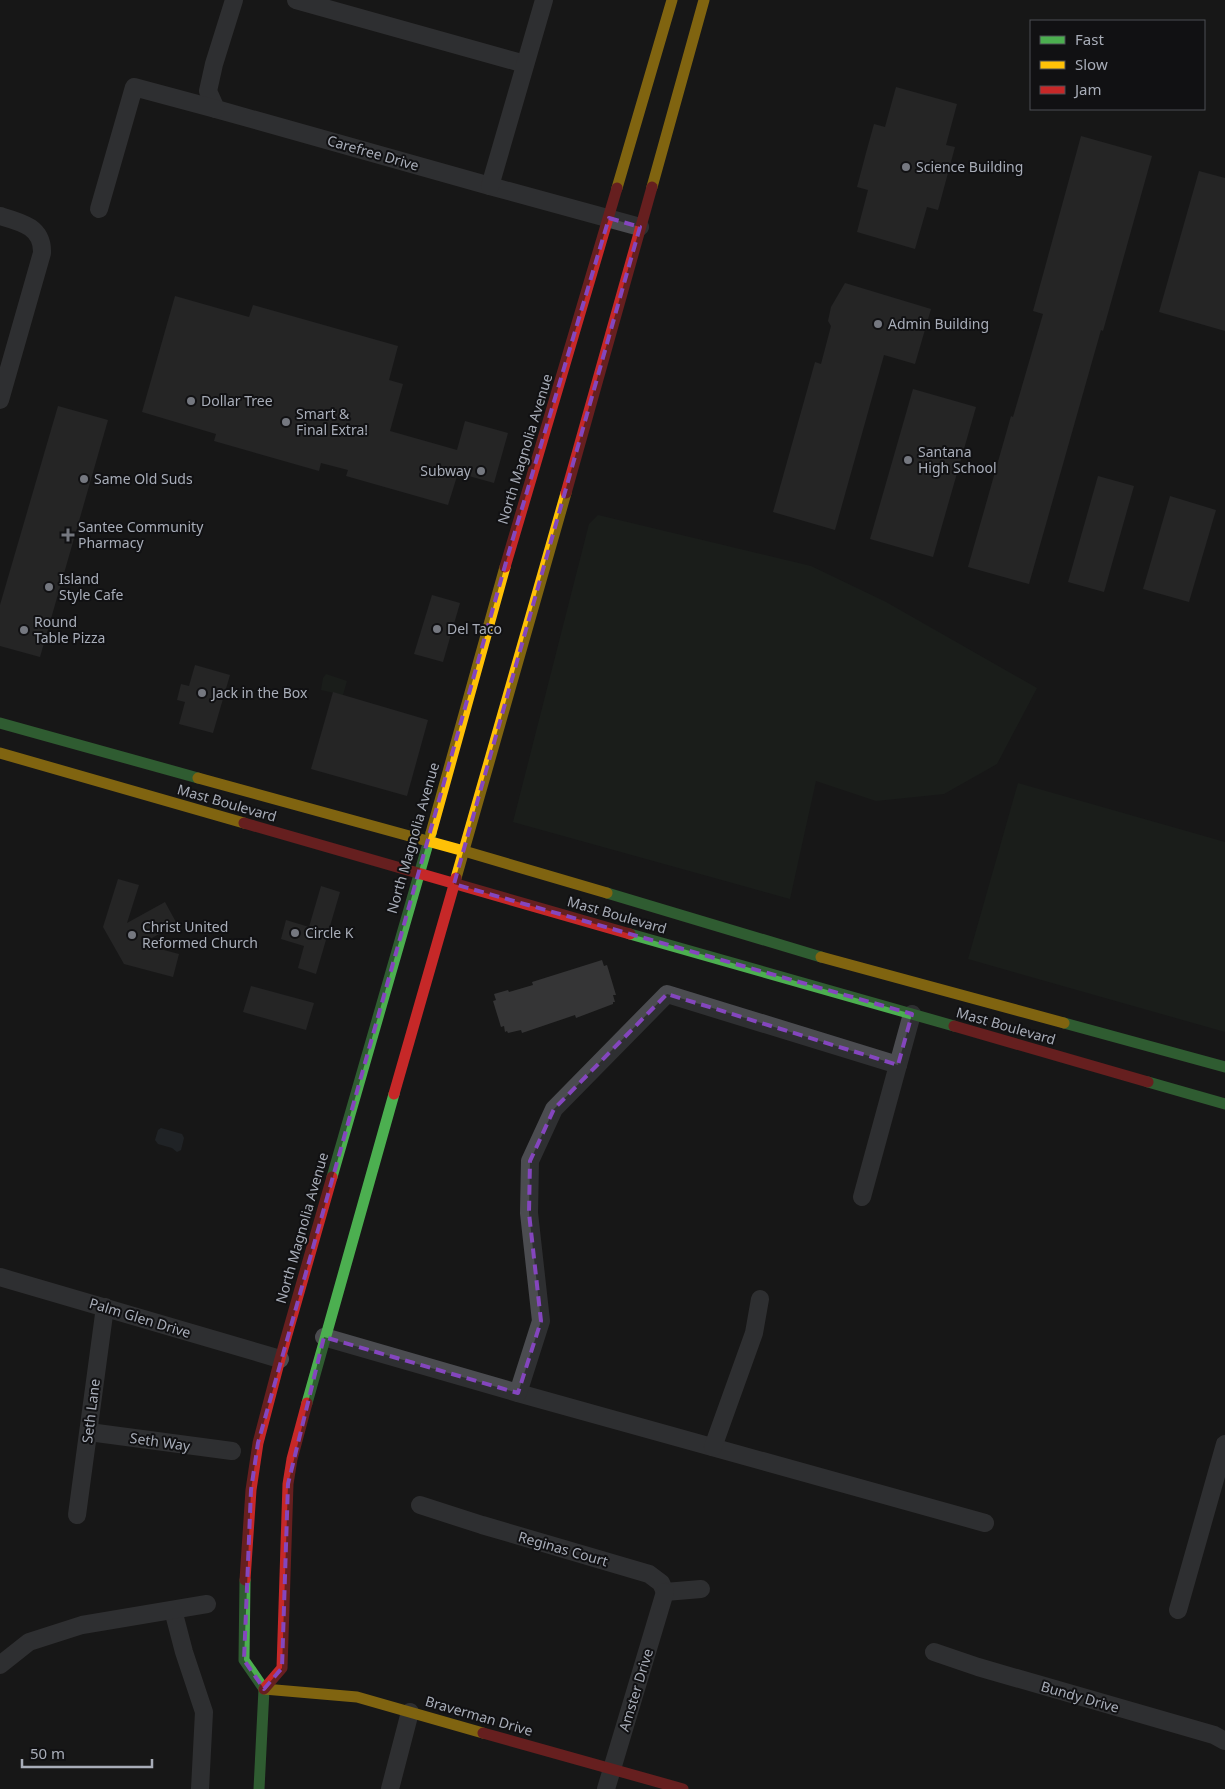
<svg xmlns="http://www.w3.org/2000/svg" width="1225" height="1789" font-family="'Noto Sans',sans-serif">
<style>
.green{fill:#1d241e}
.water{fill:#2a3239}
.building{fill:#353536}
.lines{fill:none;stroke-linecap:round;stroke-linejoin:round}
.street{stroke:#4b4c50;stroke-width:18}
.fast{stroke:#4caf50;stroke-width:11}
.slow{stroke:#ffc107;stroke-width:11}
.jam{stroke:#c62828;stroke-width:11}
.marked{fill:none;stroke:#8446be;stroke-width:4;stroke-dasharray:10 6;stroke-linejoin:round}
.poi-dot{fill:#757880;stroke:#111113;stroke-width:2}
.labels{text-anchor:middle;stroke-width:4;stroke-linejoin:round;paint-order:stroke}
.street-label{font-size:14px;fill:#a8adb8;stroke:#111113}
.poi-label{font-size:14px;fill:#a8adb8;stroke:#111113;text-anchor:start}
</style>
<rect width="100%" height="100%" fill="#171717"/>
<!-- green -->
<g class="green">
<path d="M598,515L811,566L886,602L1037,688L997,764L944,794L876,801L816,781L790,899L513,822L589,524Z"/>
<path d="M326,674L347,681L343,695L321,690L323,678Z"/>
<path d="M1018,783L1225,842V1032L968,959Z"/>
</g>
<!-- water -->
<path class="water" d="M161,1128L182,1134L184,1138L181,1150L177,1152L172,1148L158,1144L155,1140L158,1130Z"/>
<!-- building -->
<g class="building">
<path d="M896,87L957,104L946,145L955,147L938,210L927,207L915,249L857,232L868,190L857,187L866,153L874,124L885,127Z"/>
<path d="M1081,136L1152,156L1103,331L1101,330L1029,584L968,567L1011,416L1013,417L1043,314L1033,311Z"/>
<path d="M1199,171L1225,178V331L1159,312Z"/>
<path d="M845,283L931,309L915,364L884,355L835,530L773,512L815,362L821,364L831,326L828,321L831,307Z"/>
<path d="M175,296L249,317L253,305L398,346L389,380L403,384L390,431L457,450L465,421L508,433L494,483L458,473L448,505L346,476L348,470L321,463L319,471L214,441L216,434L142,412Z"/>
<path d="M913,389L976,407L933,557L870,539Z"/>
<path d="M58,406L108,420L40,657L0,646V605Z"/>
<path d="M1098,476L1134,486L1104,592L1068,582Z"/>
<path d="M1170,496L1216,510L1189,602L1143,589Z"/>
<path d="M432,595L460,603L443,662L414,654Z"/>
<path d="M195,665L230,675L213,733L179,724L185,702L177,700L181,684L189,686Z"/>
<path d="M333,692L428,720L407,796L311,769Z"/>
<path d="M118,879L139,885L127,923L165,902L177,924L141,944L179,954L173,977L124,964L103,927Z"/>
<path d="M321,886L340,892L316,974L298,968L304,946L281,939L286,920L309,927Z"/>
<path d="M602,960L604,966L607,965L616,995H613L615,1002H613V1004L576,1018L575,1015L522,1033L521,1030L508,1033L507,1031L505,1032L504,1026L501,1027L493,1001L496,1000L494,994L508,990L509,992L533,985L532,982Z"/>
<path d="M251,986L314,1003L306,1030L243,1012Z"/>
</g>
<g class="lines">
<!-- street -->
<g class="street">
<path d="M234,0L214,64L208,91L216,109L490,186L640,227"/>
<path d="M296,0L525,64"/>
<path d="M490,186L544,0"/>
<path d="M99,209L134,87L216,109"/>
<path d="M0,216C21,222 43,227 42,253L0,400"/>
<path d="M898,1065L912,1014"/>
<path d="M0,1277L280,1359"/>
<path d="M324,1337L518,1393L985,1523"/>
<path d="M518,1393L541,1321L529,1213L530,1161L554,1109L667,994L898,1065L862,1197"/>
<path d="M89,1432L232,1451"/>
<path d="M713,1447L754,1333L760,1299"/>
<path d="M420,1505L482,1525L649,1574L661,1583L665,1592"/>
<path d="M77,1515L105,1307"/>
<path d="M665,1592L701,1589"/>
<path d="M173,1610L184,1652L204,1712L200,1789"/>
<path d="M1178,1610L1225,1444"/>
<path d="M934,1652L978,1667L1214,1735L1225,1741"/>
<path d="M0,1665L29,1642L82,1625L207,1604"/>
<path d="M390,1789L410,1712"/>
<path d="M606,1789L665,1592"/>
</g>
<!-- fast -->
<g class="fast">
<path d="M0,723L198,778"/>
<path d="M607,893L821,957"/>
<path d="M630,934L954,1026"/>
<path d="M1064,1023L1225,1067"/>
<path d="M1148,1082L1225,1104"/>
<path d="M332,1177L431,833"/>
<path d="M307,1403L394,1094"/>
<path d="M245,1580L244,1660L264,1689L259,1789"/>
</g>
<!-- slow -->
<g class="slow">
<path d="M652,187L704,0"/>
<path d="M617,188L672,0"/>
<path d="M0,753L244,823"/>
<path d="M198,778L464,851L607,893"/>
<path d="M431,833L505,567"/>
<path d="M456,878L566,493"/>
<path d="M821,957L1064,1023"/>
<path d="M264,1689L357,1697L483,1733"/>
</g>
<!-- jam -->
<g class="jam">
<path d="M566,493L652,187"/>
<path d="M505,567L617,188"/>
<path d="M244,823L630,934"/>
<path d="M954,1026L1148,1082"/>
<path d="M394,1094L456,878"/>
<path d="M245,1580L251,1490L258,1443L280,1359L332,1177"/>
<path d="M264,1689L282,1668L288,1484L292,1459L307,1403"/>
<path d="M483,1733L683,1789"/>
</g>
</g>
<!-- marked area -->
<path d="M0 0H1225V1789H0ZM609,218L640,227L454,884L912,1014L898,1065L667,994L554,1109L530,1161L529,1213L541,1321L518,1393L324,1337L288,1484L282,1668L264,1689L244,1660L251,1490L258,1443L508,555Z" fill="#171717" fill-opacity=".55" fill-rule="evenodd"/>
<path class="marked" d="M609,218L640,227L454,884L912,1014L898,1065L667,994L554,1109L530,1161L529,1213L541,1321L518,1393L324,1337L288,1484L282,1668L264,1689L244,1660L251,1490L258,1443L508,555Z"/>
<!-- markers -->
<g class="poi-dot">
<circle cx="906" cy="167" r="5"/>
<circle cx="878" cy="324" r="5"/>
<circle cx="191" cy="401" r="5"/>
<circle cx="286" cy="422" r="5"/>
<circle cx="908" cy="460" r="5"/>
<circle cx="481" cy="471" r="5"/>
<circle cx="84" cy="479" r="5"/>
<path d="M65.5 527.5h5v5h5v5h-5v5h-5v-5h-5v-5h5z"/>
<circle cx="49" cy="587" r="5"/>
<circle cx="437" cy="629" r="5"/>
<circle cx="24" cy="630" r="5"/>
<circle cx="202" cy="693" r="5"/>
<circle cx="295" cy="933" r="5"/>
<circle cx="132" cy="935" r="5"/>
</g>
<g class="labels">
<!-- street labels -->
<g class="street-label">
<text transform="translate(373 153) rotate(16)" y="5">Carefree Drive</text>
<text transform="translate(525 449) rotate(-73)" y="5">North Magnolia Avenue</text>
<text transform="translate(227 803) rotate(16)" y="5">Mast Boulevard</text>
<text transform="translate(413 838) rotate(-74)" y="5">North Magnolia Avenue</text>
<text transform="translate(617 915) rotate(16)" y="5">Mast Boulevard</text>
<text transform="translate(1006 1026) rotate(16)" y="5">Mast Boulevard</text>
<text transform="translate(302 1228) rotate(-74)" y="5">North Magnolia Avenue</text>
<text transform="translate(140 1318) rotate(17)" y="5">Palm Glen Drive</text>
<text transform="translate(91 1411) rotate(-83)" y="5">Seth Lane</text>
<text transform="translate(160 1442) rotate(8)" y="5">Seth Way</text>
<text transform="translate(563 1549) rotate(16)" y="5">Reginas Court</text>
<text transform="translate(636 1690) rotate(-73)" y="5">Amster Drive</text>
<text transform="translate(1080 1697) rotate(16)" y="5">Bundy Drive</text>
<text transform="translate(479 1716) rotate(16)" y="5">Braverman Drive</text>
</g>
<!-- poi labels -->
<g class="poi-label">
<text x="916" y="172">Science Building</text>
<text x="888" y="329">Admin Building</text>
<text x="201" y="406">Dollar Tree</text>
<text x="296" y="419">Smart &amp;<tspan x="296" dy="16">Final Extra!</tspan></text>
<text x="918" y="457">Santana<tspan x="918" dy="16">High School</tspan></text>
<text x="471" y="476" text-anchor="end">Subway</text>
<text x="94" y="484">Same Old Suds</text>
<text x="78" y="532">Santee Community<tspan x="78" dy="16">Pharmacy</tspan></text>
<text x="59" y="584">Island<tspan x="59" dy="16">Style Cafe</tspan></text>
<text x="34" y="627">Round<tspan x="34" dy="16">Table Pizza</tspan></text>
<text x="447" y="634">Del Taco</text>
<text x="212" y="698">Jack in the Box</text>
<text x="142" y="932">Christ United<tspan x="142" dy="16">Reformed Church</tspan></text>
<text x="305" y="938">Circle K</text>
</g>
</g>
<!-- legend -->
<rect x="1030" y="20" width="175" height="90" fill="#111113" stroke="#4d4f55"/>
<rect x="1040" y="36" width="25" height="8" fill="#4caf50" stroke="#4d4f55"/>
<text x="1075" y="45" font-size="15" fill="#a8adb8">Fast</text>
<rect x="1040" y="61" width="25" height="8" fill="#ffc107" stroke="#4d4f55"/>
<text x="1075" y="70" font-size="15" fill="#a8adb8">Slow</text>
<rect x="1040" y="86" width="25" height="8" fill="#c62828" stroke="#4d4f55"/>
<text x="1075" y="95" font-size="15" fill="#a8adb8">Jam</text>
<!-- scale -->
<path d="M22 1759v8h130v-8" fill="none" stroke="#a8adb8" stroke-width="2.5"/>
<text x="30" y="1759" font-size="15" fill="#a8adb8" stroke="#111113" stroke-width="4" paint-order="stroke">50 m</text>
</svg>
